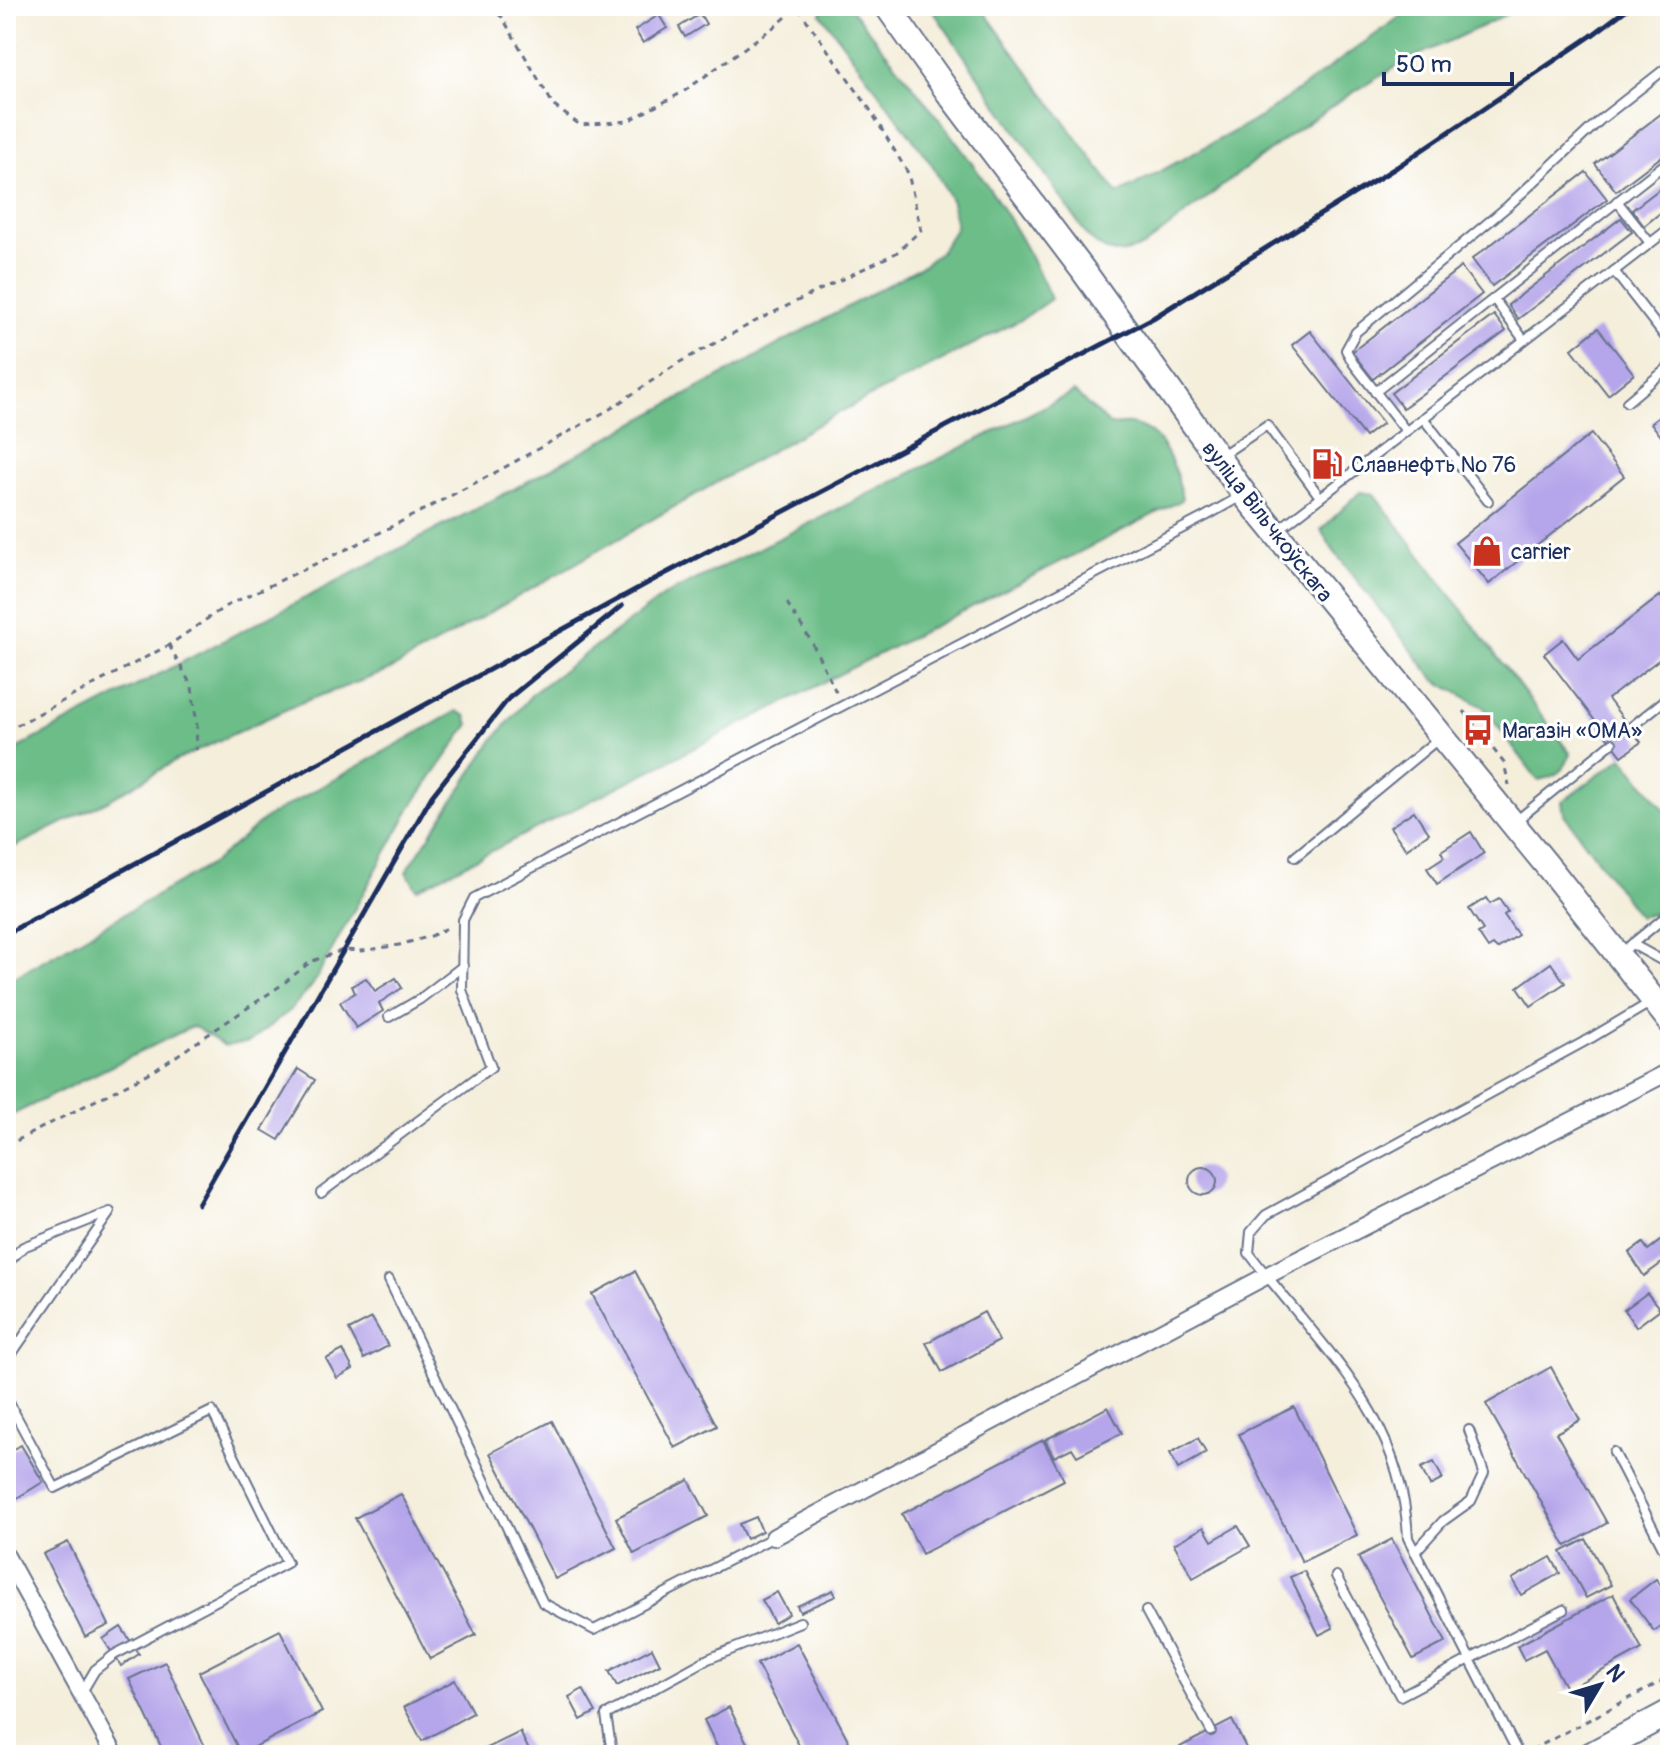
<svg xmlns="http://www.w3.org/2000/svg" width="1676" height="1761" font-family="Pangolin,sans-serif">
<style>
.forest{fill:#6cbd88;stroke:#447673;stroke-width:2}
.building{fill:#b5a5ea}
.lines{fill:none;stroke-linecap:round;stroke-linejoin:round}
.lane-casing{stroke:#67728a;stroke-width:12}
.street-casing{stroke:#67728a;stroke-width:20}
.secondary-casing{stroke:#67728a;stroke-width:28}
.path{stroke:#67728a;stroke-width:3;stroke-dasharray:6 6;stroke-linecap:butt}
.lane{stroke:#fff;stroke-width:8}
.street{stroke:#fff;stroke-width:16}
.secondary{stroke:#fff;stroke-width:24}
.rail{stroke:#1b2f5e;stroke-width:5}
.labels{text-anchor:middle;stroke-width:6;stroke-linejoin:round;paint-order:stroke}
.poi-label{font-size:22px;fill:#1b2f5e;stroke:#fff;text-anchor:start}
.street-label{font-size:22px;fill:#1b2f5e;stroke:#fff}
</style>
<rect width="100%" height="100%" fill="#fff"/>
<filter id="ink" filterUnits="userSpaceOnUse"><feTurbulence type="fractalNoise" baseFrequency=".0125" numOctaves="2"/><feDisplacementMap in="SourceGraphic" scale="16" xChannelSelector="R" yChannelSelector="G"/><feConvolveMatrix kernelMatrix="1 2 1 2 8 2 1 2 1" color-interpolation-filters="sRGB"/></filter>
<filter id="wash" filterUnits="userSpaceOnUse"><feTurbulence type="fractalNoise" baseFrequency=".006" numOctaves="4" result="noise"/><feDisplacementMap in="SourceGraphic" scale="32" xChannelSelector="R" yChannelSelector="G"/><feGaussianBlur stdDeviation="1.8" result="paint"/><feColorMatrix in="noise" values="0 0 0 0 0 0 0 0 0 0 0 0 0 0 0 0 0 1.4 0 .05"/><feComposite in="paint" operator="in"/></filter>
<g filter="url(#wash)">
<rect width="100%" height="100%" fill="#f4eedb"/>
<!-- forest -->
<g class="forest">
<path d="M823,6H849C922,99 1004,190 1051,299L1021,320L836,414L388,671L300,703L175,761L109,800L6,851V754L512,490L924,265L940,252L956,228L952,202L932,165L821,14Z"/>
<path d="M930,6H980L1118,194L1261,117L1415,6H1521C1483,29 1440,43 1401,64C1309,115 1227,183 1143,247C1116,256 1110,256 1088,237Z"/>
<path d="M1074,392L1110,425C1116,425 1124,423 1130,424C1164,429 1178,471 1182,500L417,889L406,872L493,740L533,693L665,595Z"/>
<path d="M1360,492L1374,494L1570,753C1567,770 1555,777 1538,780L1483,707L1435,680L1333,550L1321,530Z"/>
<path d="M457,711L466,716L469,724L411,807L312,986L288,1012L249,1042L225,1046L193,1026L6,1118V982L213,863L267,817Z"/>
<path d="M1623,757L1670,817V900L1652,914L1639,917L1564,814L1562,802Z"/>
</g>
<g id="blocks">
<!-- building -->
<g class="building">
<path d="M617,6H643L623,17Z"/>
<path d="M700,14L706,24L685,37L679,27Z"/>
<path d="M659,15L667,28L643,43L635,30Z"/>
<path d="M1670,107V150L1616,191L1595,164Z"/>
<path d="M1586,172L1607,199L1492,286L1472,259Z"/>
<path d="M1670,181V205L1644,226L1632,210Z"/>
<path d="M1621,218L1632,232L1518,319L1508,305Z"/>
<path d="M1461,267L1482,294L1373,379L1352,352Z"/>
<path d="M1494,315L1506,331L1403,408L1391,393Z"/>
<path d="M1598,328L1634,374L1608,395L1572,349Z"/>
<path d="M1310,331L1383,423L1365,437L1292,345Z"/>
<path d="M1670,408V448L1651,423Z"/>
<path d="M1591,434L1624,476L1489,584L1455,543Z"/>
<path d="M1322,452L1338,456L1333,472L1318,467Z"/>
<path d="M1660,596L1670,608V651L1608,699L1641,742L1622,756L1544,654L1563,639L1578,659Z"/>
<path d="M1414,811L1429,833L1406,849L1390,827Z"/>
<path d="M1471,832L1484,853L1437,884L1427,868L1444,857L1441,851Z"/>
<path d="M1486,898L1490,904L1499,899L1508,912L1504,915L1518,935L1497,949L1493,945L1488,948L1478,933L1483,930L1469,909Z"/>
<path d="M1551,963L1565,983L1531,1006L1518,987Z"/>
<path d="M366,978L375,991L396,978L402,988L379,1003L383,1011L356,1028L340,1002L355,993L352,986Z"/>
<path d="M298,1069L315,1080L279,1140L262,1130Z"/>
<circle cx="1203" cy="1181" r="14"/>
<path d="M1668,1235L1670,1257L1644,1276L1629,1253L1643,1243L1648,1250Z"/>
<path d="M635,1271L717,1426L675,1448L592,1294Z"/>
<path d="M1647,1293L1660,1309L1636,1327L1624,1310Z"/>
<path d="M984,1312L999,1341L942,1372L926,1343Z"/>
<path d="M372,1318L388,1346L364,1359L349,1330Z"/>
<path d="M343,1350L353,1369L337,1378L326,1359Z"/>
<path d="M1551,1367L1580,1420L1556,1433L1607,1523L1566,1546L1486,1404Z"/>
<path d="M1108,1407L1122,1433L1077,1456L1072,1448L1054,1457L1045,1440Z"/>
<path d="M1294,1407L1357,1535L1302,1562L1239,1434Z"/>
<path d="M552,1421L616,1548L555,1579L490,1453Z"/>
<path d="M1198,1438L1206,1453L1178,1469L1170,1453Z"/>
<path d="M1043,1440L1064,1480L922,1554L902,1514Z"/>
<path d="M21,1445L43,1482L12,1501L6,1491V1454Z"/>
<path d="M1434,1462L1443,1479L1430,1486L1421,1468Z"/>
<path d="M689,1480L708,1516L634,1554L616,1518Z"/>
<path d="M401,1494L476,1635L430,1659L355,1518Z"/>
<path d="M756,1517L762,1531L746,1539L739,1524Z"/>
<path d="M1238,1526L1250,1546L1193,1578L1174,1544L1204,1527L1212,1541Z"/>
<path d="M1392,1539L1446,1642L1413,1659L1358,1557Z"/>
<path d="M1586,1539L1611,1585L1586,1598L1561,1552Z"/>
<path d="M68,1542L109,1625L85,1637L43,1554Z"/>
<path d="M1551,1557L1560,1573L1521,1595L1512,1579Z"/>
<path d="M1304,1571L1333,1628L1319,1635L1290,1577Z"/>
<path d="M1656,1579L1670,1598V1620L1654,1631L1630,1599Z"/>
<path d="M833,1590L836,1596L800,1612L797,1606Z"/>
<path d="M777,1592L789,1614L774,1623L762,1600Z"/>
<path d="M1613,1594L1642,1649L1567,1690L1545,1649L1524,1660L1517,1646Z"/>
<path d="M121,1627L139,1654L121,1666L103,1639Z"/>
<path d="M280,1630L322,1712L241,1754L199,1672Z"/>
<path d="M797,1643L856,1755H804L757,1664Z"/>
<path d="M652,1648L660,1664L617,1686L609,1671Z"/>
<path d="M165,1662L209,1755H165L129,1679Z"/>
<path d="M455,1680L473,1713L422,1741L404,1707Z"/>
<path d="M583,1689L596,1712L581,1720L569,1697Z"/>
<path d="M729,1707L753,1755H721L704,1720Z"/>
<path d="M1232,1720L1247,1750L1237,1755H1184L1180,1747Z"/>
<path d="M520,1732L530,1752L525,1755H473Z"/>
</g>
</g>
</g>
<g filter="url(#ink)">
<use href="#blocks" fill-opacity="0" stroke="#67728a" stroke-width="2"/>
<g class="lines">
<defs>
<g id="lane">
<path d="M1617,201L1650,243"/>
<path d="M1614,271L1670,343"/>
<path d="M1494,299L1524,340"/>
<path d="M1375,392L1670,160"/>
<path d="M1627,402L1670,366"/>
<path d="M1423,418L1488,501"/>
<path d="M1406,431L1353,363L1346,350L1356,332L1508,206L1600,120L1670,65"/>
<path d="M1219,457L1267,425L1320,497"/>
<path d="M1278,530L1670,228"/>
<path d="M1630,728L1670,696"/>
<path d="M1516,821L1612,743"/>
<path d="M1295,857L1438,739"/>
<path d="M1632,944L1670,965"/>
<path d="M1621,953L1670,913"/>
<path d="M389,1017L420,999L463,966"/>
<path d="M321,1193L491,1067L462,990L463,920L474,898L1206,516L1243,495"/>
<path d="M6,1265L23,1247L110,1212L6,1362"/>
<path d="M389,1280L543,1603L594,1630L774,1537"/>
<path d="M6,1397L55,1488L212,1411L287,1563L114,1655L95,1670L82,1692"/>
<path d="M1614,1452L1670,1561"/>
<path d="M1415,1552L1443,1521L1471,1501L1484,1473L1469,1430"/>
<path d="M1336,1576L1400,1696L1563,1610"/>
<path d="M1146,1611L1211,1731"/>
<path d="M616,1755L611,1746L606,1715L708,1659L800,1622"/>
<path d="M1519,1755L1408,1538C1402,1412 1320,1347 1249,1253L1251,1232L1266,1215L1591,1038L1653,1001"/>
</g>
<g id="street">
<path d="M774,1537L1266,1276L1670,1071"/>
<path d="M6,1556L115,1755"/>
</g>
<g id="secondary">
<path d="M887,6L948,92L1082,269L1244,494L1554,874L1670,1021"/>
<path d="M1590,1755L1670,1712"/>
</g>
</defs>
<!-- lane casing -->
<use href="#lane" class="lane-casing"/>
<!-- street casing -->
<use href="#street" class="street-casing"/>
<!-- secondary casing -->
<use href="#secondary" class="secondary-casing"/>
<!-- path -->
<g class="path">
<path d="M489,6L502,17L554,106L580,125L628,121L683,92L778,24L799,6"/>
<path d="M787,603L811,641L837,694"/>
<path d="M169,645L192,687L197,726L196,750"/>
<path d="M1464,711L1504,763L1509,785"/>
<path d="M6,731L169,645L226,606L362,542L498,471L610,409L680,362L758,320L896,253L921,230L908,173L869,108L798,8"/>
<path d="M6,1146L157,1069L283,984L310,962L343,950L362,951L399,945L431,936L449,927"/>
<path d="M1532,1750L1670,1677"/>
<path d="M1667,1755L1670,1753"/>
</g>
<!-- lane -->
<use href="#lane" class="lane"/>
<!-- street -->
<use href="#street" class="street"/>
<!-- secondary -->
<use href="#secondary" class="secondary"/>
<!-- rail -->
<g class="rail">
<path d="M6,934L655,579L1153,318L1397,167L1591,36L1631,6"/>
<path d="M198,1204L432,796L509,698L622,606"/>
</g>
</g>
</g>
<!-- icons -->
<defs>
<symbol id="fuel-bare" viewBox="-9 -9 18 18"><path d="M-5.5-6h7V0h2V4h1.3V-2.5L3-4.5l.8-.8L6-3V5H2.5V1h-1V6h-7ZM-4.2-4.7v3.2H.2V-4.7Z" fill="#c8321e" stroke="#fff" stroke-width="2.5" paint-order="stroke"/></symbol>
<symbol id="shop-bare" viewBox="-9 -9 18 18"><path d="M-5-2.5h2.3a2.7 3.5 0 0 1 5.4 0H5L5.5 6h-11ZM-1.5-2.5h3a1.5 2.3 0 0 0-3 0Z" fill="#c8321e" stroke="#fff" stroke-width="2.5" paint-order="stroke"/></symbol>
<symbol id="bus-bare" viewBox="-9 -9 18 18"><path d="M-5-6H5V4H4V6H2V4H-2V6H-4V4H-5ZM-3.5-4V0h7V-4ZM-3.5 1.2v1.5H-2V1.2ZM2 1.2v1.5H3.5V1.2Z" fill="#c8321e" stroke="#fff" stroke-width="2.5" paint-order="stroke"/></symbol>
</defs>
<g fill-rule="evenodd">
<use href="#fuel-bare" x="1305" y="442" width="44" height="44"/>
<use href="#shop-bare" x="1465" y="529" width="44" height="44"/>
<use href="#bus-bare" x="1456" y="708" width="44" height="44"/>
</g>
<g class="labels">
<!-- poi labels -->
<g class="poi-label">
<text x="1351" y="472">Славнефть № 76</text>
<text x="1511" y="559">carrier</text>
<text x="1502" y="738">Магазін «ОМА»</text>
</g>
<!-- street labels -->
<g class="street-label">
<text transform="translate(1268 521) rotate(52)" y="8">вуліца Вільчкоўскага</text>
</g>
</g>
<!-- margin -->
<rect width="1676" height="1761" fill="none" stroke="#fff" stroke-width="32"/>
<!-- north arrow -->
<g transform="translate(1600 1685) rotate(52)" stroke="#ffffff" stroke-width="6" paint-order="stroke">
<path d="M0-6L14 30L0 20L-14 30Z" fill="#1b2f5e"/>
<text y="-12" font-size="22" font-weight="bold" text-anchor="middle" fill="#1b2f5e">N</text>
</g>
<!-- scale -->
<path d="M1384 72v12h128v-12" fill="none" stroke="#1b2f5e" stroke-width="4"/>
<text x="1396" y="72" font-size="24" fill="#1b2f5e" stroke="#ffffff" stroke-width="6" paint-order="stroke">50 m</text>
</svg>
